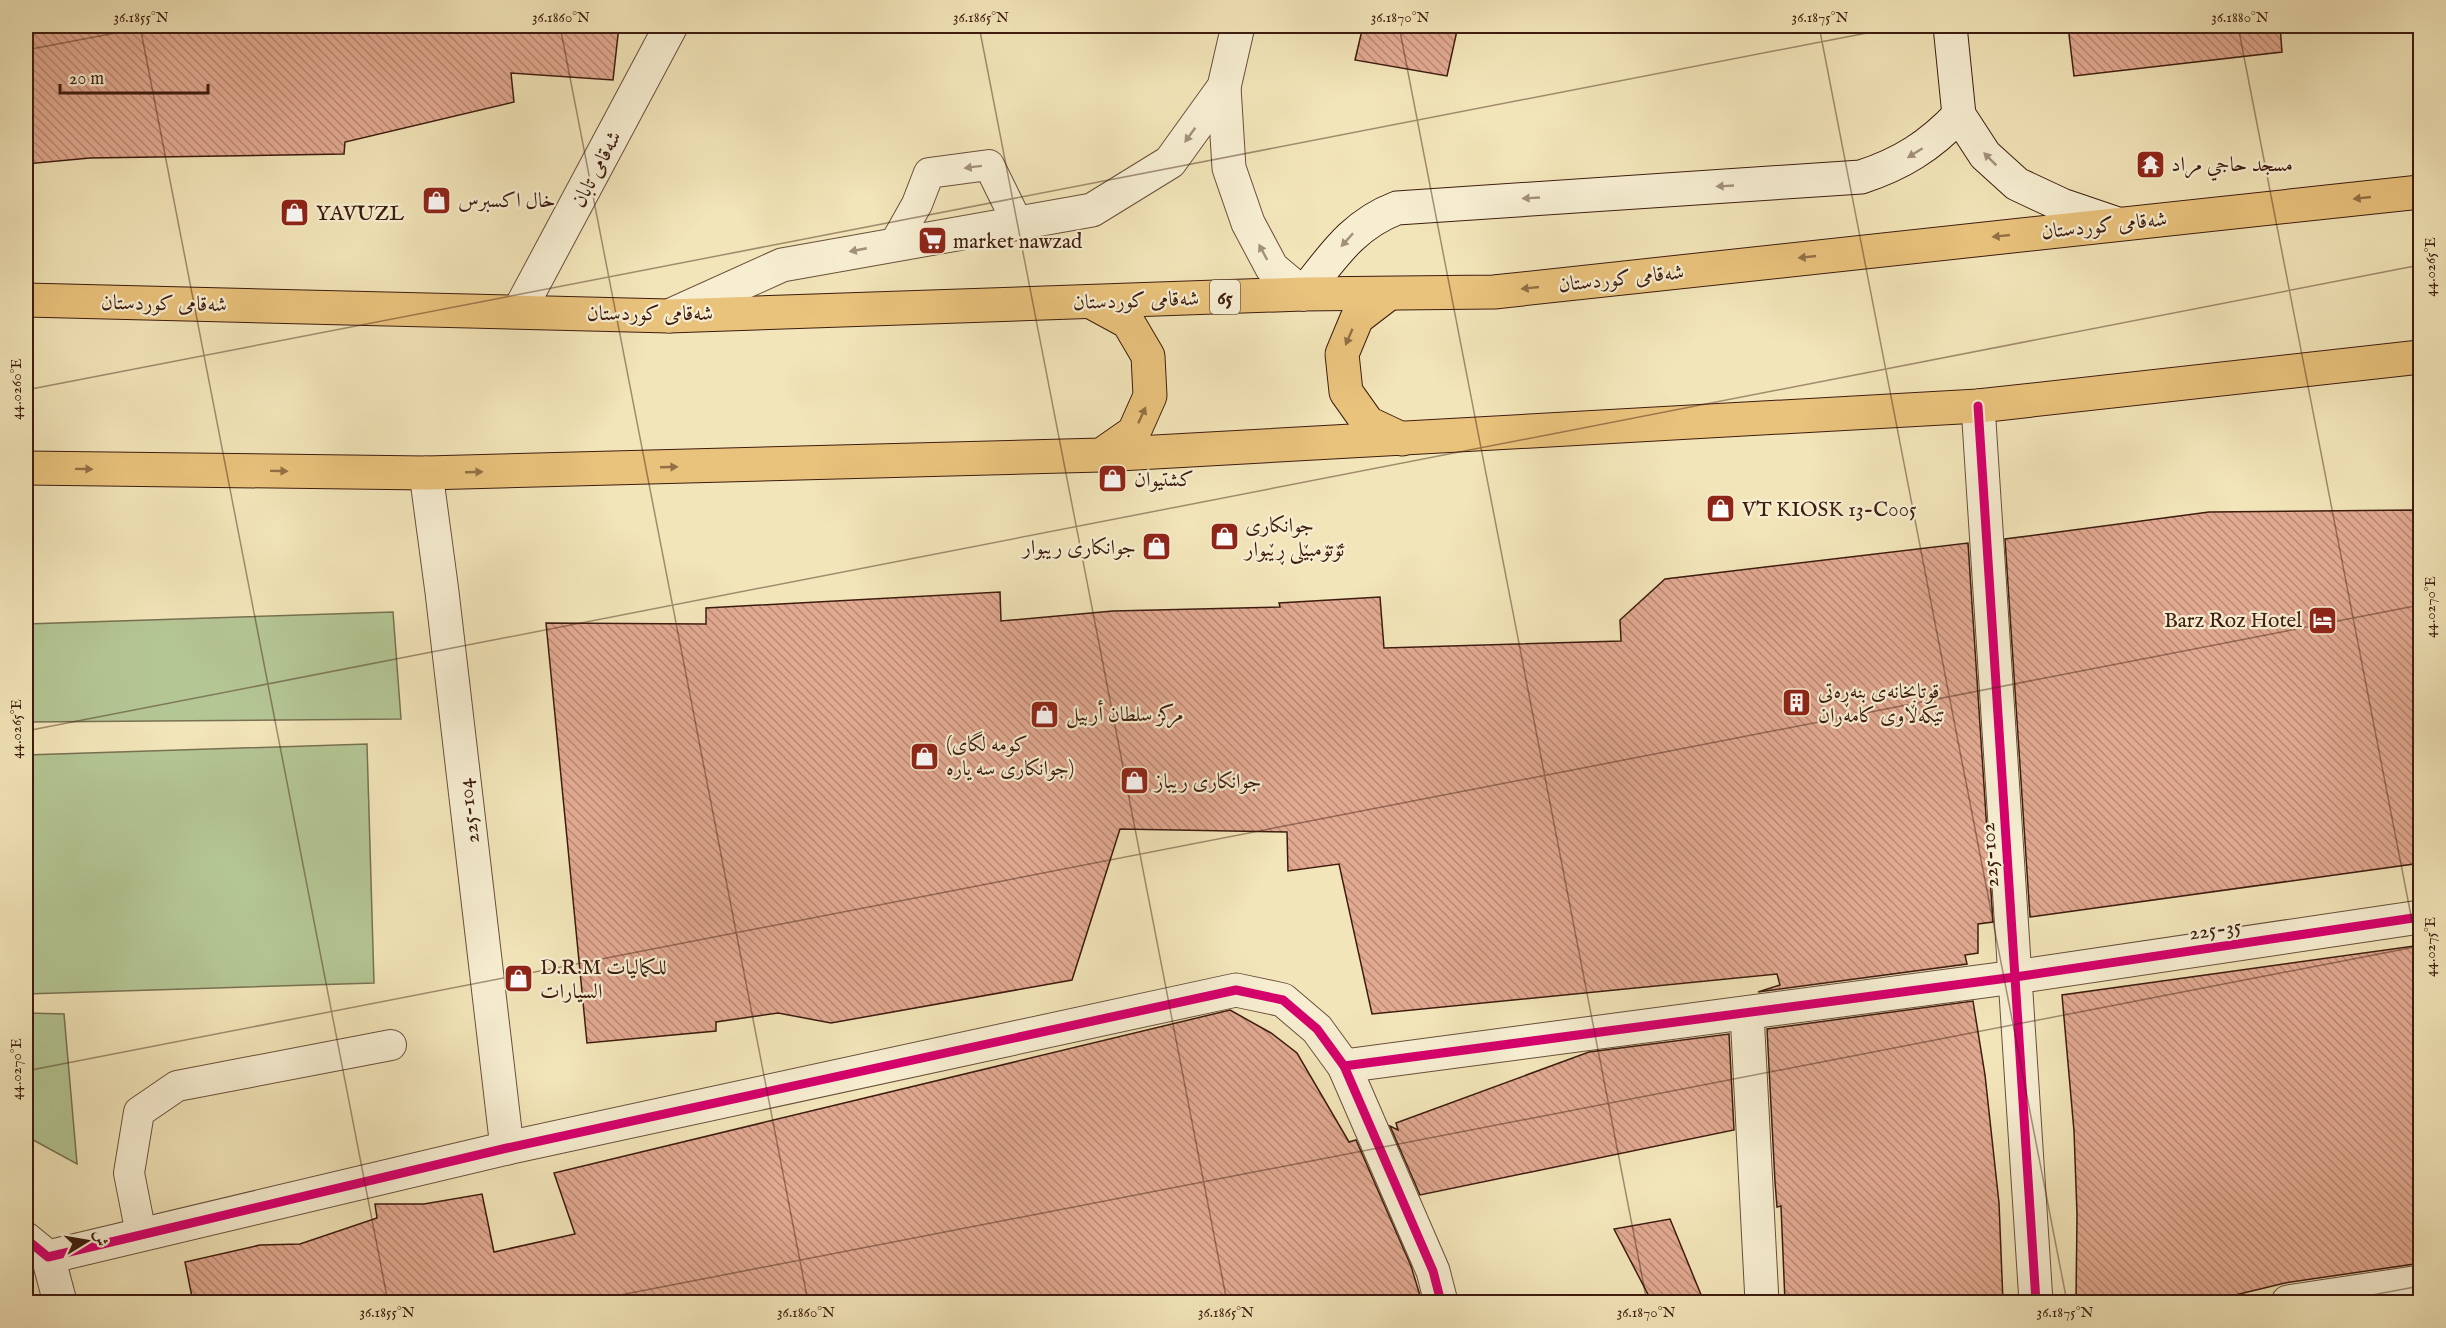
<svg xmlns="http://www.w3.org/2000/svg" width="2446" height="1328" font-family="'IM FELL English',Amiri,serif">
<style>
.park{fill:#b4c694;stroke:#787152;stroke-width:1.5}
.building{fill:url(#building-back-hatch);stroke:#3d1c0f;stroke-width:1.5}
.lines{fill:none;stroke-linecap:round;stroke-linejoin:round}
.lane-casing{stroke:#6a4e3a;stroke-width:32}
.street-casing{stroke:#6a4e3a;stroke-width:35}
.secondary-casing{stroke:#3d1c0f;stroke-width:35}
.highway-casing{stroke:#3d1c0f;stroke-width:35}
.lane{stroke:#f7eed2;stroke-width:30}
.street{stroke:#f7eed2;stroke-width:33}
.secondary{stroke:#f7eed2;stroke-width:33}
.highway{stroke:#e9c27c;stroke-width:33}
.cycleway-casing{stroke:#f7eed2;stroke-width:13}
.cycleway{stroke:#d6006c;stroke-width:9}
.oneway{fill:#a3907a}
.oneway2{fill:#936f46}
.ticks{fill:none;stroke:#3d1c0f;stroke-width:1.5;stroke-opacity:0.45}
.labels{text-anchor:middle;stroke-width:4.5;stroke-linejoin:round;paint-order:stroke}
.shield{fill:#f7eed2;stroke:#755b4a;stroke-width:1.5}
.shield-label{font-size:20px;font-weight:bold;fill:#3d1c0f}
.poi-label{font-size:21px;fill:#3d1c0f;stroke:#f7eed2;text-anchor:start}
.street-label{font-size:21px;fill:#3d1c0f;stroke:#f7eed2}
.neatline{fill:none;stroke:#3d1c0f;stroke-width:2}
.ticks-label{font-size:15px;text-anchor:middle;fill:#3d1c0f}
</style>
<defs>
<pattern id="building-back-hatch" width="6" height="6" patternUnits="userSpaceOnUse" patternTransform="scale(1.5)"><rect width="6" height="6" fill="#e2a991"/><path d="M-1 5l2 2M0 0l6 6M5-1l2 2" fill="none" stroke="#b88975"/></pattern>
</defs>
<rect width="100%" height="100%" fill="#f2e5b9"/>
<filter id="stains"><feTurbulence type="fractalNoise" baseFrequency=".00333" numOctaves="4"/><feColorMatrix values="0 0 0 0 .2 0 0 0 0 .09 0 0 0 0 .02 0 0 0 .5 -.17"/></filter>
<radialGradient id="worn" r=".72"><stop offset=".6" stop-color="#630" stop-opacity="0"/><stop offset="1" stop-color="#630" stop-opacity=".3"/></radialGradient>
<!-- park -->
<g class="park">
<path d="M393,612L401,719L26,722V624Z"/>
<path d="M367,744L374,983L26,994V755Z"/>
<path d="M26,1013L64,1014L77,1164L26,1136Z"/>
</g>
<!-- building -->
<g class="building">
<path d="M26,26H619L613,80L511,73L514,102L345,142L344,154L90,158L26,164Z"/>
<path d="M1363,26H1458L1447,76L1355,60Z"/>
<path d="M2068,26H2280L2282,52L2074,76Z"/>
<path d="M2416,510L2421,536V863L2030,917L2005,539L2209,512Z"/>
<path d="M1968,543L1993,922L1978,924V953L1965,955L1967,964L1758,992L1780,985L1777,974L1372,1014L1339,864L1288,871L1287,832L1120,829L1072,980L831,1023L778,1013L716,1022V1031L587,1043L546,623L706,624V608L1000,592L1001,621L1113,611L1280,607L1279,603L1380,597L1384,648L1621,641L1620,620L1665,579Z"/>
<path d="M2421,945V1263L2285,1283L2227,1297L2150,1302H2076L2077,1214L2074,1131L2062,995Z"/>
<path d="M1973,1001L1985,1075L1999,1203L2003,1302H1785L1781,1206L1777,1207L1775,1182L1767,1029Z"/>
<path d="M1230,1010L1271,1033L1297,1053L1349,1142L1356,1140L1411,1266L1422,1302H193L185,1262L260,1245L300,1244L377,1218L375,1204H424L482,1194L494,1252L575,1234L554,1173Z"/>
<path d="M1729,1034L1734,1130L1420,1195L1390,1126L1398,1130L1396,1123L1589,1052Z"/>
<path d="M1670,1219L1704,1302H1652L1614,1229Z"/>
</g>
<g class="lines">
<defs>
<g id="lane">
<path d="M895,243L917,204L929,173L989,165L1017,222"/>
<path d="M141,1234L129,1173L139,1112L177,1086L391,1045"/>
</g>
<g id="street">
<path d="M1224,87L1229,168L1248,223L1272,268L1303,294"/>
<path d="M519,311L671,26"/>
<path d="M669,316L782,265L1092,210L1170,162L1224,87L1238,26"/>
<path d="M1978,406L2036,1302"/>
<path d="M426,473L442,592L507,1148"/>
<path d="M1747,1013L1762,1302"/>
<path d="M1344,1066L2015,977L2420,917"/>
<path d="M26,1239L48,1257L507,1148L1236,990L1283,1000L1317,1029L1344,1066L1433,1271L1441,1302"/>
<path d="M48,1257L60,1302"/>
<path d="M2288,1302L2420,1282"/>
</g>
<g id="secondary">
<path d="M1950,26L1959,115L1985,155L2017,184L2062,205L2115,223"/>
<path d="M1303,294C1332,258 1352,225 1397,208L1861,177C1901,164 1930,146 1959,115"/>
</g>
<g id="highway">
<path d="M1387,295L1357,318L1342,354L1346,392L1368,423L1402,439"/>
<path d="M26,300L669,316L1303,294L1494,292L2420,192"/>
<path d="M1093,303L1128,322L1148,356L1150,396L1134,432L1101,455"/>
<path d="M26,468L426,473L1101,455L1978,406L2420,357"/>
</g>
</defs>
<!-- lane casing -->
<use href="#lane" class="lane-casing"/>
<!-- street casing -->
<use href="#street" class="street-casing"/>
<!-- secondary casing -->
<use href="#secondary" class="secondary-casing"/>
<!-- highway casing -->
<use href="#highway" class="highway-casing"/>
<!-- lane -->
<use href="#lane" class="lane"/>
<!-- street -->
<use href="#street" class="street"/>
<!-- secondary -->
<use href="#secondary" class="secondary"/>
<!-- highway -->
<use href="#highway" class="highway"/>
<defs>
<g id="cycleway">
<path d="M1978,406L2036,1302"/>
<path d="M1344,1066L2015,977L2420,917"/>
<path d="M26,1239L48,1257L507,1148L1236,990L1283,1000L1317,1029L1344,1066L1433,1271L1441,1302"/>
</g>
</defs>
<!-- cycleway casing -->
<use href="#cycleway" class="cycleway-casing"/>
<!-- cycleway -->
<use href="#cycleway" class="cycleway"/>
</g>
<!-- one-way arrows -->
<defs><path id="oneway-solid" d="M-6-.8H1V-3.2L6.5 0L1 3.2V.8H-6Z" transform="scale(1.5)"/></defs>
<g class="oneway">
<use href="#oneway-solid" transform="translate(1190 135) rotate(126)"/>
<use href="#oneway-solid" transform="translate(1915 153) rotate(148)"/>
<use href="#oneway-solid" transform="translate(1990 159) rotate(-135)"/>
<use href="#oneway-solid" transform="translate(973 167) rotate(173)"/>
<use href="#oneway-solid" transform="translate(1725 186) rotate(177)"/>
<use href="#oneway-solid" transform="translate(1531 198) rotate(177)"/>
<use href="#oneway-solid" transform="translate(1347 240) rotate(132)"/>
<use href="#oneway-solid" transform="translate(858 250) rotate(169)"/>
<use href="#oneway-solid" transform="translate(1263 252) rotate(-118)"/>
</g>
<g class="oneway2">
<use href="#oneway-solid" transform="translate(2362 198) rotate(174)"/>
<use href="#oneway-solid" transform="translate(2001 236) rotate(174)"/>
<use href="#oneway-solid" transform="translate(1807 257) rotate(174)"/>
<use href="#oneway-solid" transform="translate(1530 288) rotate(174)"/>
<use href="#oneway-solid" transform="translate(1349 337) rotate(113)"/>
<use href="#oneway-solid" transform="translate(1142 415) rotate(-65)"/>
<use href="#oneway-solid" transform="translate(669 467) rotate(-2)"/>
<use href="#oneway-solid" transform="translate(84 469) rotate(1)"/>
<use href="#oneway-solid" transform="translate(279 471) rotate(1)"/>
<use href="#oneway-solid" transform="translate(474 472) rotate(-2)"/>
</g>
<!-- ticks -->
<path class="ticks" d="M140,26L388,1302M560,26L808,1302M979,26L1227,1302M1399,26L1647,1302M1819,26L2067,1302M2238,26L2420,962M26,50L152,26M26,390L1903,26M26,731L2420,265M26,1071L2420,605M584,1302L2420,946M2335,1302L2420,1286"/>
<!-- icons -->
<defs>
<symbol id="temple-square" viewBox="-11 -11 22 22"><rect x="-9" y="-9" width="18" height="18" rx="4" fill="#8f2418" stroke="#f7eed2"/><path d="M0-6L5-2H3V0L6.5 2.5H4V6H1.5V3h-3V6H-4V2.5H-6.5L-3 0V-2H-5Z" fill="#fff"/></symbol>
<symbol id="shop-square" viewBox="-11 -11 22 22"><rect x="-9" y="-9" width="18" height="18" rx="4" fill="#8f2418" stroke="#f7eed2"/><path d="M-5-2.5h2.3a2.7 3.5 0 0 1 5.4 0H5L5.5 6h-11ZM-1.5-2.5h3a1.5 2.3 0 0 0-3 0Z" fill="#fff"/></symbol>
<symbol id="supermarket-square" viewBox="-11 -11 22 22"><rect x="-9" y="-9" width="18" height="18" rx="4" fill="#8f2418" stroke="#f7eed2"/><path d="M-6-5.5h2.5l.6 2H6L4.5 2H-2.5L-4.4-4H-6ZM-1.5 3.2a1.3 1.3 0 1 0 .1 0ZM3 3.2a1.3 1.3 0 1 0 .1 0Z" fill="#fff"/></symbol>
<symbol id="hotel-square" viewBox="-11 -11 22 22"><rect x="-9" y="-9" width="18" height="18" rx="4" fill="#8f2418" stroke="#f7eed2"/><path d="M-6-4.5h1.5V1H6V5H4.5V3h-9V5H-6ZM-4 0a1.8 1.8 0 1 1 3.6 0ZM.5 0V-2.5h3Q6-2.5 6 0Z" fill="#fff"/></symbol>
<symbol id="building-square" viewBox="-11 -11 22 22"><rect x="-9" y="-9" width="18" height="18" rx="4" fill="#8f2418" stroke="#f7eed2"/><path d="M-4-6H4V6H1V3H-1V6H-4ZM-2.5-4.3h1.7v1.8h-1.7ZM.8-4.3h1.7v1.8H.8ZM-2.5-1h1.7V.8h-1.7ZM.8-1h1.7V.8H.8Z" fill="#fff"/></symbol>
</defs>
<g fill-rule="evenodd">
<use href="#temple-square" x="2134" y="148" width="33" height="33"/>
<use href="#shop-square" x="420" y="184" width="33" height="33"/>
<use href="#shop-square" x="278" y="196" width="33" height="33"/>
<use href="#supermarket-square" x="916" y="224" width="33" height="33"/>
<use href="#shop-square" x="1096" y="462" width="33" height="33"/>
<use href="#shop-square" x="1704" y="492" width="33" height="33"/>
<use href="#shop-square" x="1208" y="520" width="33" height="33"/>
<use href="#shop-square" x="1140" y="530" width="33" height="33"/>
<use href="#hotel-square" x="2306" y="604" width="33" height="33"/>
<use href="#building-square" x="1780" y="686" width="33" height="33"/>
<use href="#shop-square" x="1028" y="698" width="33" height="33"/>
<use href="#shop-square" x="908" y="740" width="33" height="33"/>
<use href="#shop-square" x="1118" y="764" width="33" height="33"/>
<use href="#shop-square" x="502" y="962" width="33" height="33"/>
</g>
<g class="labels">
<!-- shield labels -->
<rect class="shield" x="1210" y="280" width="30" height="34" rx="4.5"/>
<g class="shield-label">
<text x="1225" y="304">65</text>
</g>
<!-- poi labels -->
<g class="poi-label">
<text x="2171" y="171">مسجد حاجي مراد</text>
<text x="458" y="207">خال اكسبرس</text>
<text x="316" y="220">YAVUZL</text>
<text x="953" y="248">market nawzad</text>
<text x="1134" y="486">كشتيوان</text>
<text x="1742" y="516">VT KIOSK 13-C005</text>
<text x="1245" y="532">جوانکاری<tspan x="1245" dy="24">ئۆتۆمبێلی ڕێبوار</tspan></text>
<text x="1136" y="554" text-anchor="end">جوانكارى ريبوار</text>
<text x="2302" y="627" text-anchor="end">Barz Roz Hotel</text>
<text x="1818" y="698">قوتابخانەی بنەڕەتی<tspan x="1818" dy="24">تێکەڵاوی کامەران</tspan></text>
<text x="1066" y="721">مركز سلطان أربيل</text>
<text x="946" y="751">(كومه لگای<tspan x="946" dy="24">جوانکاری سه یاره)</tspan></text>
<text x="1155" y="788">جوانكارى ريباز</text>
<text x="540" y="974">D.R.M للكماليات<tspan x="540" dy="24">السيارات</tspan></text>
</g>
<!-- street labels -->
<g class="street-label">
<text transform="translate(596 169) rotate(-62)" y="7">شەقامی تابان</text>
<text transform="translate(2104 225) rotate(-6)" y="7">شەقامی کوردستان</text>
<text transform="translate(1621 278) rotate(-6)" y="7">شەقامی کوردستان</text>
<text transform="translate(1136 300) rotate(-2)" y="7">شەقامی کوردستان</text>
<text transform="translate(164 303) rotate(1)" y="7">شەقامی کوردستان</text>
<text x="650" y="320">شەقامی کوردستان</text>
<text transform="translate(468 811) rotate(-97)" y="7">225-104</text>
<text transform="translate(1989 855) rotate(-94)" y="7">225-102</text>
<text transform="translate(2215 929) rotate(-8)" y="7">225-35</text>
</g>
</g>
<!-- margin -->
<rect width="2446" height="1328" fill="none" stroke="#f2e5b9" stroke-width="66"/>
<!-- north arrow -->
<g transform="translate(87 1241) rotate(79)" stroke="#f7eed2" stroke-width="4.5" paint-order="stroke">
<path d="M0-4.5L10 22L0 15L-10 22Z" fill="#3d1c0f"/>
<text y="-9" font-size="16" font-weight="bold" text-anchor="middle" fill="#3d1c0f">ش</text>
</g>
<!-- scale -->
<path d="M60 84v9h148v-9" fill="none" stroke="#3d1c0f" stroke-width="3"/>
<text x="69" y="84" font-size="18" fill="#3d1c0f" stroke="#f7eed2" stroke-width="4.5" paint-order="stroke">20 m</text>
<rect x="33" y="33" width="2380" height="1262" class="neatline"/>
<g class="ticks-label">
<text x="141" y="22">36.1855°N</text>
<text x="561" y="22">36.1860°N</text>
<text x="981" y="22">36.1865°N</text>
<text x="1400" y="22">36.1870°N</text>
<text x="1820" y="22">36.1875°N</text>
<text x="2240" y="22">36.1880°N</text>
<text transform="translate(2430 267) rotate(-90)" y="5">44.0265°E</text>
<text transform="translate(16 389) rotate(-90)" y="5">44.0260°E</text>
<text transform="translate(2430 607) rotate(-90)" y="5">44.0270°E</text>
<text transform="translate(16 729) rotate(-90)" y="5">44.0265°E</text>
<text transform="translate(2430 947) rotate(-90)" y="5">44.0275°E</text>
<text transform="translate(16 1069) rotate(-90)" y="5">44.0270°E</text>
<text x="387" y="1317">36.1855°N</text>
<text x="806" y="1317">36.1860°N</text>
<text x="1226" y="1317">36.1865°N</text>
<text x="1646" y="1317">36.1870°N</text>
<text x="2065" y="1317">36.1875°N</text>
</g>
<rect width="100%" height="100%" filter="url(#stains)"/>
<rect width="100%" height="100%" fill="url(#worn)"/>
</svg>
